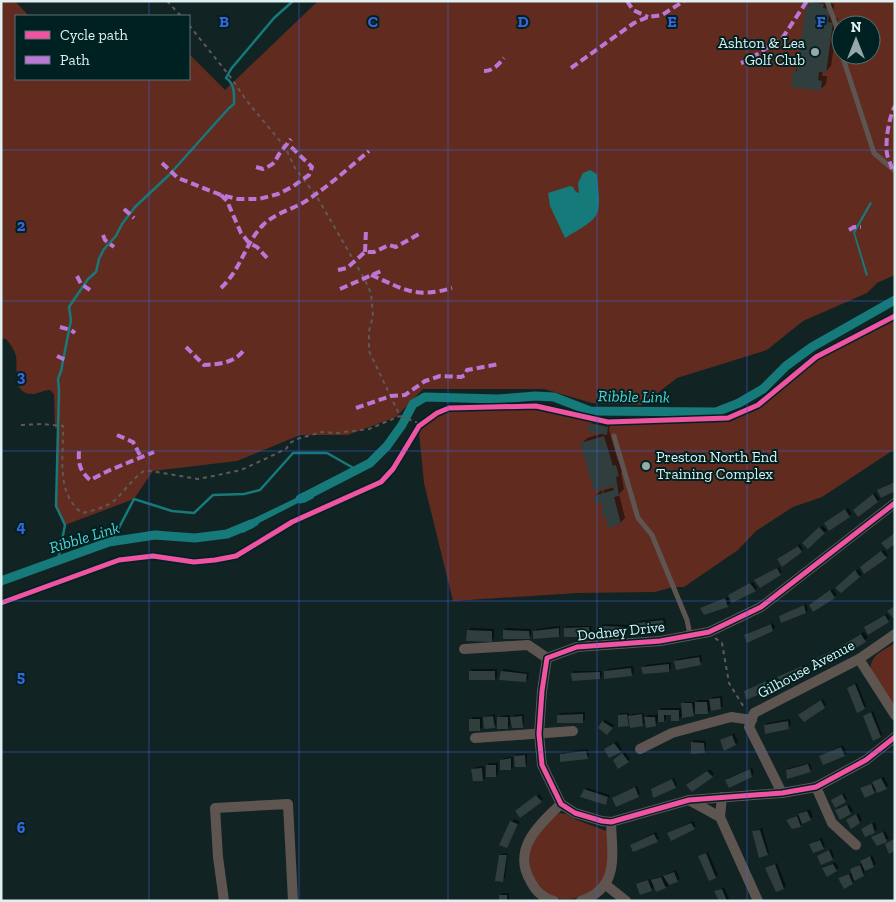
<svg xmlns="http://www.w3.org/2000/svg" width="896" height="902" font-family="'Zilla Slab',serif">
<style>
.green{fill:#612b1f;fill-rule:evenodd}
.water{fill:#16797a}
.shadow{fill:#0007}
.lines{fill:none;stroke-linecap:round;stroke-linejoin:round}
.stream{stroke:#16797a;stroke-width:2.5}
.canal{stroke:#16797a;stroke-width:9}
.building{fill:#303e3e;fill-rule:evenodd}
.path{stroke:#5e5a58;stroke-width:2;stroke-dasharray:4 4;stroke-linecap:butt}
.service{stroke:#5e5551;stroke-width:5}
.minor{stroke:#5e5551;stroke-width:10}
.quiet{stroke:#ba77d6;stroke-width:4;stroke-dasharray:8 4;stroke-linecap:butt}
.cycleway-casing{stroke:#002122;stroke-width:8}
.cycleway{stroke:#f153a3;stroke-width:5}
.grid{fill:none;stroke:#3a66dc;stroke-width:1;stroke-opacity:0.55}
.poi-dot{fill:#96a8a8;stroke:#002122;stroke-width:2}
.labels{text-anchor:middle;stroke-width:4;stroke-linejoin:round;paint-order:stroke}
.poi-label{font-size:15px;fill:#def0f0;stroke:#002122;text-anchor:end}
.street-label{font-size:15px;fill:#def0f0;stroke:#002122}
.water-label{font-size:16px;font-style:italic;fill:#55d6d8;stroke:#002122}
.grid-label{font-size:16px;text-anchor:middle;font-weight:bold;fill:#3a66dc;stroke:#002122;stroke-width:4;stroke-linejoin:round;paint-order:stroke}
</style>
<rect width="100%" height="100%" fill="#112323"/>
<!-- green -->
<g class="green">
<path d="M1,1H15L29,16H16V79H189V54L225,90L318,1H895V275L877,283L867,293L803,321L767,350L677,378L642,405L592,403L544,389H423L396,417L348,435H300L237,461L153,471L134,499L65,525L56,506L58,429L55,428L54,394L50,390C44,390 39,393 34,394C11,395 18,370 16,356C14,349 10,344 6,339L1,338ZM841,25H871V55H841Z"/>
<path d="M895,320V449L822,497L793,507L756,531L738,550L684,587H673L655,592L578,593L453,601L424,483L419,432L427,421L449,410L537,409L610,424L730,421L761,406L821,357Z"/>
<path d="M895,643V707L871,671C869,655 883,651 895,643Z"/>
<path d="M560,813L566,814L577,820L609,832C608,844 611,859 608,871C604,882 598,887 588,893C574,902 551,902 538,888C529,877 527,853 532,840C535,832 552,817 560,813Z"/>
</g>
<!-- water -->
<g class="water">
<path d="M590,170L597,174C601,219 603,215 565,238L550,206L548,193L570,186L573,187L576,192L579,193L578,183L583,173Z"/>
<path d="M870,202L872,203L855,233L868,275L866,276L853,232Z"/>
<path d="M309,490L314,498L304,503L300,502L259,523L258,525L243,533L238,526L298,497L300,494Z"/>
</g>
<!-- shadow -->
<g class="shadow">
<path d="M813,1H828V3L834,4L833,18H838L831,66L826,71H823L822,76H827L826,84L821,89L794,72L799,67L807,7Z"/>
<path d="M593,422L610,425L609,430L618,461H621L624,469L621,473L624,489L619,494L625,518L620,523L604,508L602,501L595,496L600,491L615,487L582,443L587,438L604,433L591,424Z"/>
<path d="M875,493L880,499L877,501L857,508Z"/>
<path d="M848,508L852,514L830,529L828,521Z"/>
<path d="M822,526L827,530L808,548L803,543Z"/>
<path d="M800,544L803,549L801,551L780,557Z"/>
<path d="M884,550L888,555L886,557L864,565Z"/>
<path d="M779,567L782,572L780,574L758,579Z"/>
<path d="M858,569L862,574L841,591L837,588Z"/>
<path d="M753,582L757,588L755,590L732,593Z"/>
<path d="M833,589L837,595L813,610V603Z"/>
<path d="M728,597L730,604L727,606L702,608Z"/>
<path d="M806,604L808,610L806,612L780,616Z"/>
<path d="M887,614L890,618L888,621L867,625Z"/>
<path d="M665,618L666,626L664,628L638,623L640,621Z"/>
<path d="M773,623L775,627L773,630L748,641L746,635L748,633Z"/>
<path d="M604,624L628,625V631L626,634L602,626Z"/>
<path d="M560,626V634L558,636L535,631L537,629Z"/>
<path d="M567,626H591L592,633L590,635L565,636V628Z"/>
<path d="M471,628L494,629V638L492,640L468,631Z"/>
<path d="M506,628L531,629V635L529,637L504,630Z"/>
<path d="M864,632L868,638L844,653L842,645Z"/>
<path d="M836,649L839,656L837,658L816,668L812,661L815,659Z"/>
<path d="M701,655L702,661L700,663L676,661L678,659Z"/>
<path d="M671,662V668L669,670L643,667L645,665Z"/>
<path d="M804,665L806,669L802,674L778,677Z"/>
<path d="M633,666L634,673L631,675L605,671L608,669Z"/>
<path d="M472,669H497V677L495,679L470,672Z"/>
<path d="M504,669L529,673L528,679L526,681L502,671Z"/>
<path d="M574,671H602V676L600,678L572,673Z"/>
<path d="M768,680L772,687L769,689L745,691Z"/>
<path d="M857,683L866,706L864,708L851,686Z"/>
<path d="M722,696L723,706L721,708L710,710L708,712H696L693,715L681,717L678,719L672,714H666V719L664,721H658L656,725L646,721L643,725L631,723L628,725L619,715L621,713H629V717L632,714L644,713V719L648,715H659V711L661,708H683V704L685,702H694V704L698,700H710L713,697Z"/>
<path d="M823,699L826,705L824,707L802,713Z"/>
<path d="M873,711L882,734L880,736L867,714Z"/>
<path d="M585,712V719L583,722L558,716L560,713Z"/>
<path d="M495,714L496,724L494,727L484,718L486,716Z"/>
<path d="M524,714V724L522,726L512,718L514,715Z"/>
<path d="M510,715V726L507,728L498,718L501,716Z"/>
<path d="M473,717H482V727L480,729L471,719Z"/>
<path d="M790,719L791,725L788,728L765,725L767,723Z"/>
<path d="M605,720L614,725L610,731L603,722Z"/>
<path d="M734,733L738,742L736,744L722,740Z"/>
<path d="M695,740L706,741V750L704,752L692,742Z"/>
<path d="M617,741L622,749L610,757L607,747Z"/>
<path d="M843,745L847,753L844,755L820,757Z"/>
<path d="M588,749L589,755L587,758L561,754L563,752Z"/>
<path d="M625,752L630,759L628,761L617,758Z"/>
<path d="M517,754H527V764L525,766L515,756Z"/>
<path d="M513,757V767L511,769L502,760L504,758Z"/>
<path d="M489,763H498V773L496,776L487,766Z"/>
<path d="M810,763L812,769L810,771L787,770L789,768Z"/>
<path d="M484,766L485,778L483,780L473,770L475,767Z"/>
<path d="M752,768L754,773L752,776L729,786L726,780L728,778Z"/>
<path d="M710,769L714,774L712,776L690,783Z"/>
<path d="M884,777L888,785L886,788L877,789L874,792L862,788L877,783L876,780Z"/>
<path d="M674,778L677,785L675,787L652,789Z"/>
<path d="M637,786L640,793L638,796H616Z"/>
<path d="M587,788L610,795L607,801L605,804L585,790Z"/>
<path d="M844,793L847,799L845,801L832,800Z"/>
<path d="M539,794L543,799L520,816L519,809Z"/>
<path d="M849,804L853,811L850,813L839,808Z"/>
<path d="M810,809L813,817L802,823L800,826L788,820L800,814L802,812Z"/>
<path d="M859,813L862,820L860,822L847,820Z"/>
<path d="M514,819L520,822L506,847L500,844Z"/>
<path d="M693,821L696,826L694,828L671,832Z"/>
<path d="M875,822L877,829L874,831L862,829Z"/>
<path d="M762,828L769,852L767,854L753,832Z"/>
<path d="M885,831L889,838L877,844L873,837Z"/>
<path d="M656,832L659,838L657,840L631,845Z"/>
<path d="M822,838L825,846L823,848L810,844Z"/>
<path d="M831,849L834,856L832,859L819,856Z"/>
<path d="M708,852L718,875L709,879L699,856Z"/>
<path d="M508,853L505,878L502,880L500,856L502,854Z"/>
<path d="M872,855L876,864L864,870L865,873L854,879L855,881L852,883L840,878L853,872L852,869L862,863L861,861L863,859Z"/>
<path d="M835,862L839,868L836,870L824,868Z"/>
<path d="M777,863L786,886L784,888L767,869Z"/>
<path d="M676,870L680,879L665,887L655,886L651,890L637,885L650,879L651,882L655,878L663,876L664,877L667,874Z"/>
<path d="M724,887L730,901H720L716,892Z"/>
<path d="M503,893H509V901H501L500,895Z"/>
</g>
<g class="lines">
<!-- stream -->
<g class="stream">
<path d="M112,541L134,499L172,511L194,513L213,495L244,494L260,490L293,453H327L357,470"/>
<path d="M58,560L65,525L56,506L59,391L58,379L61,371L71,320L69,307L88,279L96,272L99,259L104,249L116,236L122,224L135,207L169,175L229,108L234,104C234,94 235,84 226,78L231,69L274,18L293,1"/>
</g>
<!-- canal -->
<g class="canal">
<path d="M300,499L370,463L387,446L402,425L413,404L425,397L498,399L535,396L554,397L590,411L716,412L739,403L763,389L786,366L812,347L895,300"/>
<path d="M1,581L109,542L155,535L195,538L227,534L251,524"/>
</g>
</g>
<!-- building -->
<g class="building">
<path d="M810,2L824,4L823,8L830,9L828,22L833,23L826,73L819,72L818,80L822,81L821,91L791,87L793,71H797L806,6H809Z"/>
<path d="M590,423L608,427L607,435L588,432Z"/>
<path d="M604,436L613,466L616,465L619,476L616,477L619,496L614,497L621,524L608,528L605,515L602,516L601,510L603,509L601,502L596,504L594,496L603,493L601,489L594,491L580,443ZM613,486L614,490L604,493L603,489Z"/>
<path d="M895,482V491L881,498L877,490Z"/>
<path d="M873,494L878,502L858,517L853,510Z"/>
<path d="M845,509L850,517L829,531L824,523Z"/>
<path d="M819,527L825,533L808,549L802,543Z"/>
<path d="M895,533V544L887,550L881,543Z"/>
<path d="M798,546L802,552L782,567L777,559Z"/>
<path d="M881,551L887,558L864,574L860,567Z"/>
<path d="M777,568L781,575L760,588L754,580Z"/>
<path d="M855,570L860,577L841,593L835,588Z"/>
<path d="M750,583L756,591L732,603L728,595Z"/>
<path d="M830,590L835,598L813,612L809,605Z"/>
<path d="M725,598L728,607L704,615L700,608Z"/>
<path d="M804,605L806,613L781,623L779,616Z"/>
<path d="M895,606V620L887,611Z"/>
<path d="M885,615L889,622L868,635L864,627Z"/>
<path d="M663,620L665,629L638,631L637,623Z"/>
<path d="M771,624L773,631L747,643L744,635Z"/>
<path d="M601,626L626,627V635H601Z"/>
<path d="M589,627L590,637H564V628Z"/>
<path d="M559,628V637L533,639V631Z"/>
<path d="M467,630L492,631V642L466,641Z"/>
<path d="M503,630L529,631L530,639H503Z"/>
<path d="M861,634L866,642L844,655L839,647Z"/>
<path d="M833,650L837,659L815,670L811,661Z"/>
<path d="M699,657L701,665L676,670L674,661Z"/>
<path d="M669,664V672L643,674L641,667Z"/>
<path d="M802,666L804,671L803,676L782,685L777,677Z"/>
<path d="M631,668L632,676L604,679V671Z"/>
<rect x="469" y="671" width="26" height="9"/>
<path d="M501,671L527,674L526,682L499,680Z"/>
<path d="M600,672V679L572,681L571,673Z"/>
<path d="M766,681L770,690L746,700L744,691Z"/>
<path d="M855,684L865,709L857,713L847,688Z"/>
<path d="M720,698L721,709L711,711L709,699Z"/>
<path d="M821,700L825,708L804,722L798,715Z"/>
<path d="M695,702H707L708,714H695Z"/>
<path d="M681,703H692L694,716L682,718Z"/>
<path d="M658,710H679V721H671V715H664V722H658Z"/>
<path d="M871,712L881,737L873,741L863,716Z"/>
<path d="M583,714V723H557V715Z"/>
<path d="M627,714L629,726L618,727V715Z"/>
<path d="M642,714L643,726L630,728L628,716Z"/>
<path d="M493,716L495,728L484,729L483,717Z"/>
<path d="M522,716L523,728H512L510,717Z"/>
<rect x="497" y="717" width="11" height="12"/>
<path d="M644,717H655L656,726L646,728Z"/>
<rect x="469" y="719" width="11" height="12"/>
<path d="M602,721L613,728L607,735L598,728Z"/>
<path d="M788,721L789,729L765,734L764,725Z"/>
<path d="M732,735L736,745L724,751L720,740Z"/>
<path d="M691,742L704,743L705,753L691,754Z"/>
<path d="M614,743L621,752L609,758L604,749Z"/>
<path d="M841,747L845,756L823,765L819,756Z"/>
<path d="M586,751L588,759L560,762V754Z"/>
<path d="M622,753L629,762L618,769L613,760Z"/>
<path d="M525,755L526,767H515L514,756Z"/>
<path d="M511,758V770H500V760Z"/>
<path d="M808,764L811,772L787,779L786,770Z"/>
<rect x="486" y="765" width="10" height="12"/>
<path d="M482,768L483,781H473L471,769Z"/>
<path d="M750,769L752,777L729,788L725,780Z"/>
<path d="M707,771L713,777L692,792L686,785Z"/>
<path d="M881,778L887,789L877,793L872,782Z"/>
<path d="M672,779L676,788L653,798L651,789Z"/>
<path d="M871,784L875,793L865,798L860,788Z"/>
<path d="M635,787L639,797L616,807L612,798Z"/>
<path d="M584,789L608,797L606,805L580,797Z"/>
<path d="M842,794L846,802L835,808L831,800Z"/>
<path d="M536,795L542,802L520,818L515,811Z"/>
<path d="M847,805L851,814L840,820L835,810Z"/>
<path d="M807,811L811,820L802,824L798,814Z"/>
<path d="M856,814L860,823L851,829L846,820Z"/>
<path d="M797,816L801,827L792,829L786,820Z"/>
<path d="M510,821L518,824L507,848L499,845Z"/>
<path d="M691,823L695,829L671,841L667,833Z"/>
<path d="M872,823L875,833L865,837L861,829Z"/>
<path d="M760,830L768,855L759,858L752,831Z"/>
<path d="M883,832L887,842L877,846L871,837Z"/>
<path d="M654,834L658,842L633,852L630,845Z"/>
<path d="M894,839L895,851L889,854L885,844Z"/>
<path d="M820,840L824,849L813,853L809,844Z"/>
<path d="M829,850L833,860L821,865L817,856Z"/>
<path d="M706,853L716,878L709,881L698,856Z"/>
<path d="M499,855H507L503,882L495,881Z"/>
<path d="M870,856L874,867L865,871L860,861Z"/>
<path d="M775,864L784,889L776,892L765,868Z"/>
<path d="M833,864L837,871L827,877L822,868Z"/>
<path d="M860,865L864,876L854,881L850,869Z"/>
<path d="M674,872L678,882L669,885L663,876Z"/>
<path d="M849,874L853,884L844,889L838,878Z"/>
<path d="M661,877L666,888L656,892L651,880Z"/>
<path d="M648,880L652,891L640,895L636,884Z"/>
<path d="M722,889L727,901H719L714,891Z"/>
<rect x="499" y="895" width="8" height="6"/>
</g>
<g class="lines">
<!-- path -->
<g class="path">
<path d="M167,1L181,16"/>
<path d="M189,25L232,79L246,100L285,147L295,168L317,197L364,278L371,293L373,316L369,331V351L400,416L416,422L419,426"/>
<path d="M21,425L42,424L63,426C64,455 55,493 82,513C96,510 111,506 120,495C128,486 135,477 145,470L198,479L218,475L241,470L265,459L286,449L290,443L297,439L322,432L337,433L369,429L400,416"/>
<path d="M715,638L722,643L729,683L745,709"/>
</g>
<!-- service -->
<g class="service">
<path d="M827,1L836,25L841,51"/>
<path d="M842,55L874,153L895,171"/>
<path d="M614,436L638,518L652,535L687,620L690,635"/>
</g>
<!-- minor -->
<g class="minor">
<path d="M895,503L761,607L709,632L660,641L577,647L547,658L542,691L539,734L542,765L561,804L575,813L602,821L611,822L689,800L782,793L816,787L866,760L895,737"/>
<path d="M464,649L528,645L547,658"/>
<path d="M859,659L895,715"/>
<path d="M475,738L573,731"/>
<path d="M640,749L672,733L731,717L752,720"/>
<path d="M816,787L832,823L856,845"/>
<path d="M782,793L749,727L754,713L859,659L895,634"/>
<path d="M722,797L720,817L758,901"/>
<path d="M689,800L720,817"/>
<path d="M606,885L626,901"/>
<path d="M224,901L218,857L215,808L288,804L293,901"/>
<path d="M554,901C543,898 536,892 531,882C511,849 539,825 561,804"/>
<path d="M581,901C620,887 612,856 611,822"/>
</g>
<!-- quiet -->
<g class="quiet">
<path d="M627,1L633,10L648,17"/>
<path d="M741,63L747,61L783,37L807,1"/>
<path d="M571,68L634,23L648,17L662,15L684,1"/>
<path d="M484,71C493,71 498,65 504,58"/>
<path d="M162,163L178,178L221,195L238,199H259L278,194L292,187L309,175L312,167L288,144"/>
<path d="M256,167L263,169C280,162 273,160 283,149C286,145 288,143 291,139"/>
<path d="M892,169C891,164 888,159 887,154C885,141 889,117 895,106"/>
<path d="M221,195L227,201L241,233L249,243L257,247L268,259"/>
<path d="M124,209L134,218"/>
<path d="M849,230L854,227H861"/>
<path d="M103,235L105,240L114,247"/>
<path d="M365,252L366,230"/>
<path d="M338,270L347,268L365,252H374L389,245L396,247L419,234"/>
<path d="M371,275C404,289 415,299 452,288"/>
<path d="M77,276L81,284L90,290"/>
<path d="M221,288C242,268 244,245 263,225C276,212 295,209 309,199C331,184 350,167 369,151"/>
<path d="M340,289L381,271"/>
<path d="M60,327L71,330L75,333"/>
<path d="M186,347L204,365C220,364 234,363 244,350"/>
<path d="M57,356L68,361"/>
<path d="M356,408L391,396L405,395L425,381L440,376L461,377L465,375L467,370L499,364"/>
<path d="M117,435L133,442L141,457"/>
<path d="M79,451C78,464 80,471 90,480L110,470L154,452"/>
</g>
<defs>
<g id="cycleway">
<path d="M895,503L761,607L709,632L660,641L577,647L547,658L542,691L539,734L542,765L561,804L575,813L602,821L611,822L689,800L782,793L816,787L866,760L895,737"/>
<path d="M1,603L119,560L153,556L194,562L215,560L236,556L292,522L381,482L393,469L419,426L437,413L449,408L536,406L608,422L728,418L758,405L816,357L895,316"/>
</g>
</defs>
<!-- cycleway casing -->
<use href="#cycleway" class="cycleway-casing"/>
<!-- cycleway -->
<use href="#cycleway" class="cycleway"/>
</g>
<!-- grid -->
<path class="grid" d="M149,1V16M299,1V901M448,1V901M597,1V901M747,1V901M149,79V901M1,150H895M1,301H895M1,451H895M1,601H895M1,752H895"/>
<!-- markers -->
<g class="poi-dot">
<circle cx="815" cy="52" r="5"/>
<circle cx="646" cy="466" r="5"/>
</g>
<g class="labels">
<!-- poi labels -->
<g class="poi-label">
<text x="805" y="48">Ashton &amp; Lea<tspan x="805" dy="17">Golf Club</tspan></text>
<text x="656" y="462" text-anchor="start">Preston North End<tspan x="656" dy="17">Training Complex</tspan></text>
</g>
<!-- street labels -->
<g class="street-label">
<text transform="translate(621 631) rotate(-6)" y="5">Dodney Drive</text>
<text transform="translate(806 669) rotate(-28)" y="5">Gilhouse Avenue</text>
</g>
<!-- water labels -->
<g class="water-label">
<text transform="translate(634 396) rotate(1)" y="6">Ribble Link</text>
<text transform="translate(84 537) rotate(-17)" y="6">Ribble Link</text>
</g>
</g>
<g class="grid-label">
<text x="224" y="27">B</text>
<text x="373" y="27">C</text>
<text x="523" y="27">D</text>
<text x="672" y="27">E</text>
<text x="821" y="27">F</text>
<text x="21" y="231">2</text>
<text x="21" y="382">3</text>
<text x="21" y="532">4</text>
<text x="21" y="682">5</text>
<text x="21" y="833">6</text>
</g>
<!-- border -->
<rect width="896" height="902" fill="none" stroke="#def0f0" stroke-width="5"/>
<!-- legend -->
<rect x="15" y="15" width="175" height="65" fill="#002122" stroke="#597474"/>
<rect x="25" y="31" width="25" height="8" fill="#f153a3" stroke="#597474"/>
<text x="60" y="40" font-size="15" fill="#def0f0">Cycle path</text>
<rect x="25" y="56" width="25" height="8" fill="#ba77d6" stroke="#597474"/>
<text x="60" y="65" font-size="15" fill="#def0f0">Path</text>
<!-- north arrow -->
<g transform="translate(856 40)"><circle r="24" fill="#002122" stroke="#597474"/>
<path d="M0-4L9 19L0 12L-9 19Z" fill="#96a8a8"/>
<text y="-8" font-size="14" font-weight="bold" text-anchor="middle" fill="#def0f0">N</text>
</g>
</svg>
